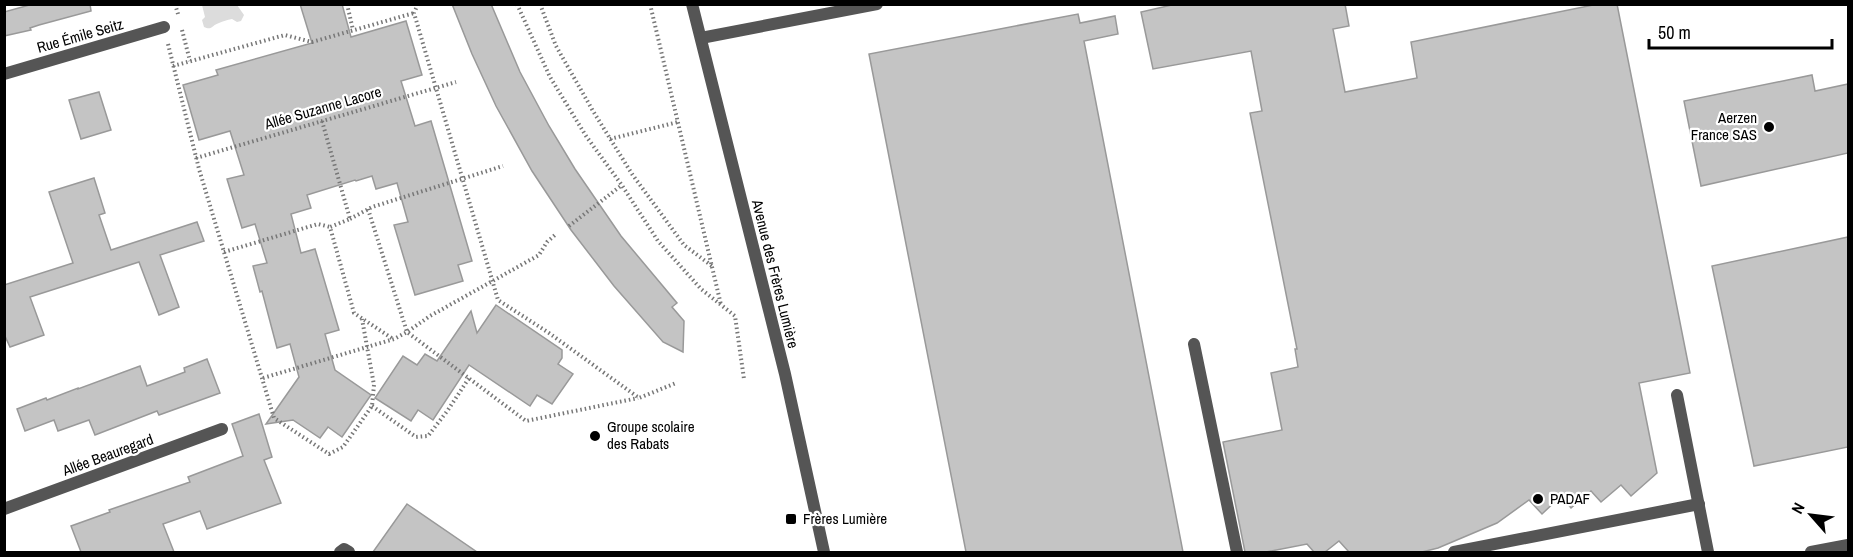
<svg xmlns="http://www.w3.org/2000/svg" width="1853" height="557" font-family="'Archivo Narrow',sans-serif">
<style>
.green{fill:#dcdcdc}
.building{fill:#c4c4c4;stroke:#999;stroke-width:1.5}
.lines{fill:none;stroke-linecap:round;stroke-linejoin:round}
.path{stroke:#777;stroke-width:4;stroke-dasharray:1.5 3;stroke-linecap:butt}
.service{stroke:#555;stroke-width:12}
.minor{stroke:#555;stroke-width:12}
.poi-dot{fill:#000;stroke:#fff;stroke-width:2}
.labels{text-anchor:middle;stroke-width:4.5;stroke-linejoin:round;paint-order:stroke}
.street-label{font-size:15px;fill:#000;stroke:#fff}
.poi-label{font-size:15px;fill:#000;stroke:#fff;text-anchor:start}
</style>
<rect width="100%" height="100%" fill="#fff"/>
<!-- green -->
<path class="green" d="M202,5H237L244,15L241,21L237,22L232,19C227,20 223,21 219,23C212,25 212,31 204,27L202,20L205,17Z"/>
<!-- building -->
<g class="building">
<path d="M33,4H90L91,11L39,25L30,28L31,30L4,36V12Z"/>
<path d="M300,4H342L351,37L406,21L422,75L401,81L415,126L431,121L472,261L458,265L463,281L415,295L394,225L408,222L397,183L376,189L372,176L356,181L355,180L307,195L311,208L291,214L301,253L315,249L339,330L325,334L335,370L371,395L342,437L328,427L320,438L293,420L266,424L299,377L290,344L277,348L262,291L260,292L253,266L267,263L255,224L242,228L227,179L244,175L230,131L199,140L183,85L218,75L216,70L312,43Z"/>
<path d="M452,4H491L520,72L549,126L575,169L621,236L677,303L672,307L684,321L683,352L663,342L614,286L571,230L532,171L496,106L472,54Z"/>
<path d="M1176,4H1345L1349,26L1333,29L1345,92L1417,78L1411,42L1598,4H1617L1690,373L1639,383L1657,473L1631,496L1621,485L1601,502L1591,491L1571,508L1561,496L1542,514L1529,500L1497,523L1438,548L1422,552H1349L1339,541L1325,552H1314L1307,544L1266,552H1245L1223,442L1282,430L1271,373L1298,367L1295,349H1297L1250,113L1262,111L1251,51L1153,69L1141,12Z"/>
<path d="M1078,14L1080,23L1115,16L1118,34L1084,41L1183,552H966L869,54Z"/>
<path d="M1812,75L1815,91L1848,84V153L1701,186L1684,101Z"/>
<path d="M99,92L111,130L81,139L69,100Z"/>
<path d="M94,178L105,213L99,215L111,250L197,222L204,241L160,255L179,307L159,315L139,262L30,297L44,335L10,347L4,334V285L73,263L49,192Z"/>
<path d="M1848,237V447L1754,466L1712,266Z"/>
<path d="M496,305L562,350V358L558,364L573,374L552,404L537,395L530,406L469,365L433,420L418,410L411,421L375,398L403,356L417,365L425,354L437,361L471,311L477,333Z"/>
<path d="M207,359L220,393L159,415L157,411L95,435L89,420L58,431L54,420L25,431L17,409L46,398L47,400L78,388V389L140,366L147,386L185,372L184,368Z"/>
<path d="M259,414L272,457L264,460L281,503L207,529L200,511L163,524L174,552H81L71,526L110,512L109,510L190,482L188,477L243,456L232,424Z"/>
<path d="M407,504L477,552H373Z"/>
</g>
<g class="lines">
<!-- path -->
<g class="path">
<path d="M175,4L178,14"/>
<path d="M347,4L353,30"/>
<path d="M418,4L414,13L498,300L549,333L639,398L676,383"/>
<path d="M517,4L550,77L586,136L621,184L658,241L701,289L735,316L744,379"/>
<path d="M540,4L556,46L593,111L632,174L684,245L712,266"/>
<path d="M650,4L721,305"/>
<path d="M182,30L190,61"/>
<path d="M168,44L199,169L274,418L329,454L343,447L372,406L374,385L362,319"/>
<path d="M173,66L285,35L312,42L414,13"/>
<path d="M322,121L350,219L330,227L354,313L393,339"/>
<path d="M610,139L678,122"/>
<path d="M196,158L456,82"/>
<path d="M368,209L407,332L430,316L539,255L547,242L556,234"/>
<path d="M350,219L372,207L503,166"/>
<path d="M569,226L622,185"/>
<path d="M224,252L318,224L330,227"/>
<path d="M263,378L394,339L407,332L526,421L638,398"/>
<path d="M372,406L416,437L428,436L448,410L469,378"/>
</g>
<!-- service -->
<g class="service">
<path d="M1194,344L1237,552"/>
<path d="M1677,395L1708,552"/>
<path d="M340,552L344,549L349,552"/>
<path d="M1454,552L1699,504"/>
</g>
<!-- minor -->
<g class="minor">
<path d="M692,4L785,374L824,552"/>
<path d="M701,38L877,4"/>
<path d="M4,74L164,27"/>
<path d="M4,509L222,429"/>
<path d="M1811,552L1848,545"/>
</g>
</g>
<!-- markers -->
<g class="poi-dot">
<circle cx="1769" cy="127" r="6"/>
<circle cx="595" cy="436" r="6"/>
<circle cx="1538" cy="499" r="6"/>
<rect x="785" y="513" width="12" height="12" rx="3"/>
</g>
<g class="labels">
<!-- street labels -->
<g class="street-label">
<text transform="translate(80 36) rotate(-16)" y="5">Rue Émile Seitz</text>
<text transform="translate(323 108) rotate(-16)" y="5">Allée Suzanne Lacore</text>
<text transform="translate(775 274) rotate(76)" y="5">Avenue des Frères Lumière</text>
<text transform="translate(108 455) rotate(-20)" y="5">Allée Beauregard</text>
</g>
<!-- poi labels -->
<g class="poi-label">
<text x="1757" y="123" text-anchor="end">Aerzen<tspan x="1757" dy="17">France SAS</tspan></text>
<text x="607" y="432">Groupe scolaire<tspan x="607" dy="17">des Rabats</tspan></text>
<text x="1550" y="504">PADAF</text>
<text x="803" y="524">Frères Lumière</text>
</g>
</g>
<!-- border -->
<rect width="1853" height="557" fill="none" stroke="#000000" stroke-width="12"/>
<!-- north arrow -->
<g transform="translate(1811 515) rotate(298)" stroke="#ffffff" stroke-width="4.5" paint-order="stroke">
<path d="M0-4.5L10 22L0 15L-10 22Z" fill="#000000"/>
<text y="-9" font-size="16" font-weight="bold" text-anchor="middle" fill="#000000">N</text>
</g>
<!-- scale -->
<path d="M1649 39v9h183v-9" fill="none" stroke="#000000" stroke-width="3"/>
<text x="1658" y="39" font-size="18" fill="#000000" stroke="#ffffff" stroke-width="4.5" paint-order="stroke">50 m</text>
</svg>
